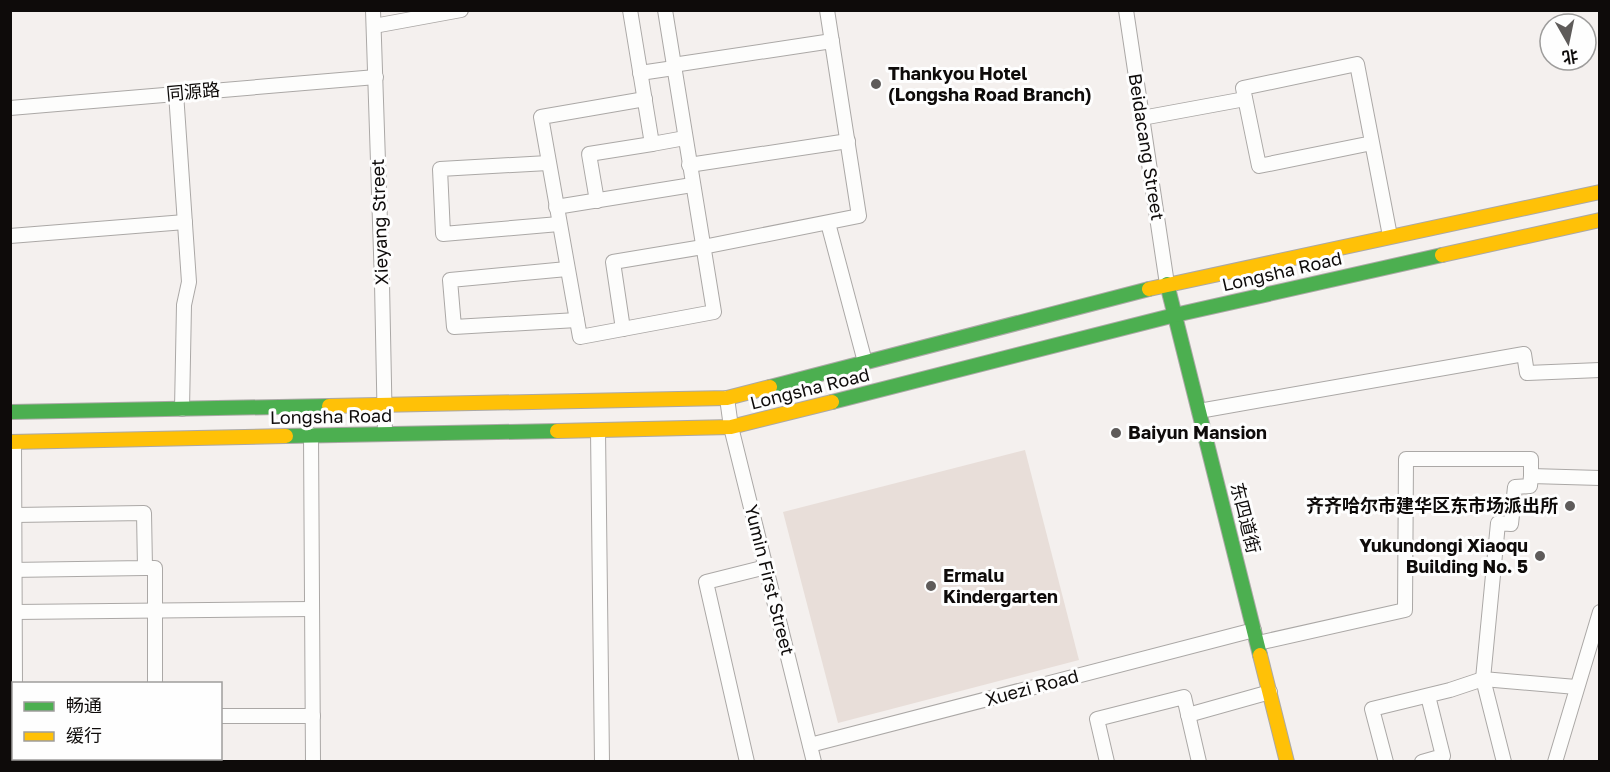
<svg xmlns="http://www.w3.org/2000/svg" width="1610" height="772" font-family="'Golos Text','Noto Sans SC',sans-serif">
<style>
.built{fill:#e8ded9}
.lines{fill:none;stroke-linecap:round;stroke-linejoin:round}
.street-casing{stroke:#aba8a6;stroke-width:16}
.fast-casing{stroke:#aba8a6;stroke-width:16}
.slow-casing{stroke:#aba8a6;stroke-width:16}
.street{stroke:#fdfdfc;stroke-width:14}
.fast{stroke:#4caf50;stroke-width:14}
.slow{stroke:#ffc107;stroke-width:14}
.poi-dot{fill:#5e5b5a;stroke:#fefefe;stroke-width:2}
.labels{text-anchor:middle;stroke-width:6;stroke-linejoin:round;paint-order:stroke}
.poi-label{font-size:18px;font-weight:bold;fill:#0e0b0a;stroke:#fefefe;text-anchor:start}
.street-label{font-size:18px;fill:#0e0b0a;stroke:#fefefe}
</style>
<rect width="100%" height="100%" fill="#f4f0ee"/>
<!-- built -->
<path class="built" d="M1025,450L1079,660L838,723L783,512Z"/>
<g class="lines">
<defs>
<g id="street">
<path d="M373,10L382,283L385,434"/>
<path d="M630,10L652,144L685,138"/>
<path d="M1126,10L1167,284"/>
<path d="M374,26L461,10"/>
<path d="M673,65L832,41"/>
<path d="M640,73L674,68"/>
<path d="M176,93L189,282L184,305L182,409"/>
<path d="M645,99L541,117L580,337L714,312L665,10"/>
<path d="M10,108L376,77"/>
<path d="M1142,118L1245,99"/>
<path d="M1372,143L1259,166L1243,88L1357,64L1390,236"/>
<path d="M548,163L440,169L443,234L559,224"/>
<path d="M689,165L848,141"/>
<path d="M597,201L589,154L652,144"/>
<path d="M556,207L692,185"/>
<path d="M828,223L865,362"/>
<path d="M10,236L185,222"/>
<path d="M567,269L450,280L454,327L577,320"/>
<path d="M623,329L613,262L703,247L859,216L827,10"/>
<path d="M727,398L731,427L814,762"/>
<path d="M1199,411L1524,354L1527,373L1600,370"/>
<path d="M598,431L602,762"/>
<path d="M311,435L313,762"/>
<path d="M14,442L15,684"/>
<path d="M145,568H155V684"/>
<path d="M10,570L145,568L144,513L15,515"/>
<path d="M15,612L312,609"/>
<path d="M1258,643L1405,610L1406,459H1531V476"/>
<path d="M1576,687L1483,679L1498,523L1511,524L1515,487L1530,486L1531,476L1600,478"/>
<path d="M10,710H14"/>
<path d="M1188,715L1270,692"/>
<path d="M220,716H313"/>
<path d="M810,745L1254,630"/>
<path d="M15,758V762"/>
<path d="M156,758V762"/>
<path d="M747,762L706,582L766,567"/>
<path d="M1107,762L1097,719L1184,697L1199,762"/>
<path d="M1386,762L1372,709L1450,690L1483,679L1504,762"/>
<path d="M1422,762L1443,756L1428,696"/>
<path d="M1555,762L1600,612"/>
</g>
<g id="fast">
<path d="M1167,284L1260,655"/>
<path d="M770,387L1149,289"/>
<path d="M832,402L1175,315L1442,255"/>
<path d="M10,412L329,406"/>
<path d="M286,436L557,431"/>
</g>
<g id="slow">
<path d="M1442,255L1600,220"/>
<path d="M1149,289L1600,192"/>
<path d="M329,406L727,398L770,387"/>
<path d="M557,431L731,427L832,402"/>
<path d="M10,442L286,436"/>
<path d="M1260,655L1287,762"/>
</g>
</defs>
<!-- street casing -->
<use href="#street" class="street-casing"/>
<!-- fast casing -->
<use href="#fast" class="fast-casing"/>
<!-- slow casing -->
<use href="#slow" class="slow-casing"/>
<!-- street -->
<use href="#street" class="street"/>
<!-- fast -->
<use href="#fast" class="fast"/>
<!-- slow -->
<use href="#slow" class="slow"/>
</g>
<!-- markers -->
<g class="poi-dot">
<circle cx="876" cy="84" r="6"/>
<circle cx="1116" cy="433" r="6"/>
<circle cx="1570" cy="506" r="6"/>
<circle cx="1540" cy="556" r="6"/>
<circle cx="931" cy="586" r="6"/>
</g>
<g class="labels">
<!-- poi labels -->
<g class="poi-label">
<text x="888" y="80">Thankyou Hotel<tspan x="888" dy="21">(Longsha Road Branch)</tspan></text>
<text x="1128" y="439">Baiyun Mansion</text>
<text x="1558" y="512" text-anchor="end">齐齐哈尔市建华区东市场派出所</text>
<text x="1528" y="552" text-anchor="end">Yukundongi Xiaoqu<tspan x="1528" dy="21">Building No. 5</tspan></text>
<text x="943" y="582">Ermalu<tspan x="943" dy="21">Kindergarten</tspan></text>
</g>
<!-- street labels -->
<g class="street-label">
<text transform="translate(193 92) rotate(-5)" y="6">同源路</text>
<text transform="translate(1146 147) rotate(81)" y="6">Beidacang Street</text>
<text transform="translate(380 222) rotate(-92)" y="6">Xieyang Street</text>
<text transform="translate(1282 272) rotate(-13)" y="6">Longsha Road</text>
<text transform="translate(810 389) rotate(-14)" y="6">Longsha Road</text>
<text transform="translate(331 417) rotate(-1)" y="6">Longsha Road</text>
<text transform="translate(1245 518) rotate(76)" y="6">东四道街</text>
<text transform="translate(769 580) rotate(76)" y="6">Yumin First Street</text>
<text transform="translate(1032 688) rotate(-15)" y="6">Xuezi Road</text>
</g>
</g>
<!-- border -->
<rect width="1610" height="772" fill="none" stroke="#0e0b0a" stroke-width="24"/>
<!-- legend -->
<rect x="12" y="682" width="210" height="78" fill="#fefefe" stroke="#9e9d9c" stroke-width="1.5"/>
<rect x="24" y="702" width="30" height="9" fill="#4caf50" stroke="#9e9d9c" stroke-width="1.5"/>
<text x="66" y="712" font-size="18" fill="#0e0b0a">畅通</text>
<rect x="24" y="732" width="30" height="9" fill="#ffc107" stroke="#9e9d9c" stroke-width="1.5"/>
<text x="66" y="742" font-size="18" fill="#0e0b0a">缓行</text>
<!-- north arrow -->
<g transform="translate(1568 42) rotate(171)"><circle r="28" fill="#fefefe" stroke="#9e9d9c" stroke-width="1.5"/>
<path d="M0-4.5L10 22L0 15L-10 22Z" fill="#5e5b5a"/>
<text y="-9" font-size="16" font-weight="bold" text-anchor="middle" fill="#0e0b0a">北</text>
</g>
</svg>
